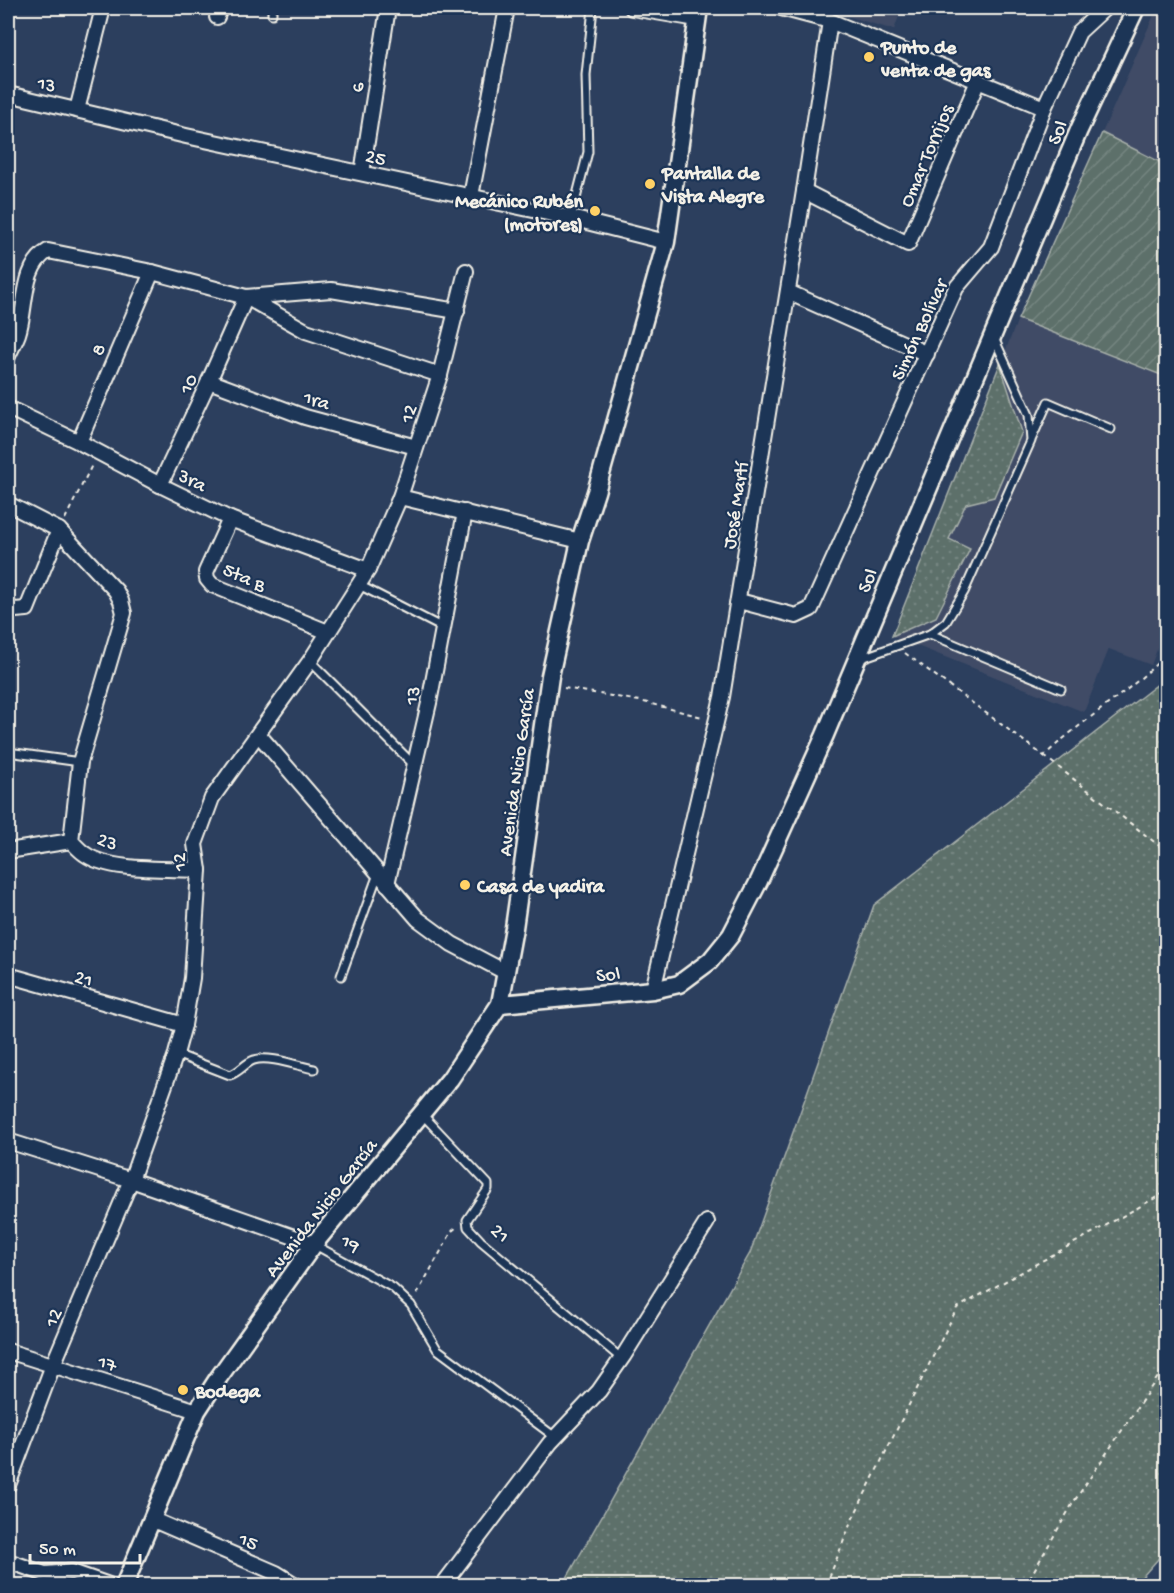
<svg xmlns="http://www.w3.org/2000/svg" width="1174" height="1593" font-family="'Gochi Hand',sans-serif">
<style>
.built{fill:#3f4b66}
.grass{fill:url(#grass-dots);stroke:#a8b0aa;stroke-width:1.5}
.garden{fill:url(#garden-furrows);stroke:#a8b0aa;stroke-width:1.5}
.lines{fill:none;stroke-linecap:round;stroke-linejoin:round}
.service-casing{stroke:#f4f1e8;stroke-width:11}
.minor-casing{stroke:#f4f1e8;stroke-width:18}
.tertiary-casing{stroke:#f4f1e8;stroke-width:21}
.path{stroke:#f4f1e8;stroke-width:2;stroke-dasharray:4.5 4.5;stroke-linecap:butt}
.service{stroke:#1d3557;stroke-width:7}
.minor{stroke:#1d3557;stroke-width:14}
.tertiary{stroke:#1d3557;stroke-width:16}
.poi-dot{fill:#ffd166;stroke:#1d3557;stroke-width:2}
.labels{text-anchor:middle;stroke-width:4.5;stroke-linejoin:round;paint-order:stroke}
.poi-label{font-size:20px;font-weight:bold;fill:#f4f1e8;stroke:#1d3557;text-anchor:start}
.street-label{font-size:20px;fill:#f4f1e8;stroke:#1d3557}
</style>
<defs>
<pattern id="grass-dots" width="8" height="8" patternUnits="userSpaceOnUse" patternTransform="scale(1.5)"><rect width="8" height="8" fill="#5d706b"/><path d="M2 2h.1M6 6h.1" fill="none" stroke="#758580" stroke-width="1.8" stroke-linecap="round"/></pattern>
<pattern id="garden-furrows" width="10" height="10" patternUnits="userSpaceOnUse" patternTransform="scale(1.5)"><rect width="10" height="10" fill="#5d706b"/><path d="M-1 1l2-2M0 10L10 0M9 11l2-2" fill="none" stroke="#758580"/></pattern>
</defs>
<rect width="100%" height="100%" fill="#2c3f5e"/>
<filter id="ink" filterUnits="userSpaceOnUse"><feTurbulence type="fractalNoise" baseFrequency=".0167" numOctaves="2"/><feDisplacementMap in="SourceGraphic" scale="12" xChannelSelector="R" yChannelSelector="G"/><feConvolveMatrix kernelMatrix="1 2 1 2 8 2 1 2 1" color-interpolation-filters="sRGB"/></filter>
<g filter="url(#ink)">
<!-- built -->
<g class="built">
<path d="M820,8H902L894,30Z"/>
<path d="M1157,8H1166V165L1102,133Z"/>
<path d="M1018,319L1166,377V627L1151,665L1109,649L1084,712L892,636Z"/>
</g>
<!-- grass -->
<g class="grass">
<path d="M1000,364L1022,432L994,497L966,504L949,539L970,549L936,617L892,636Z"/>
<path d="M1166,674V1550L1135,1585H563L750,1253L874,905L1159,683Z"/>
</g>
<!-- garden -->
<path class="garden" d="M1102,133L1166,165V377L1018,319Z"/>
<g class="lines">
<defs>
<g id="service">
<path d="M272,14V8"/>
<path d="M571,218L588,152L586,75L593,8"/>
<path d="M1032,438L1048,402L1111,429"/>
<path d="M359,585L443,628"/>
<path d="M930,634L1061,689"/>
<path d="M859,659L930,634L946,622L964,592L1031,441L1029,415L994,338"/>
<path d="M310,661L414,765"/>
<path d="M8,752L80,762"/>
<path d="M341,976L378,874"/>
<path d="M176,1054L230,1075C240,1072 245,1063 254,1060C269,1055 298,1066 314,1069"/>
<path d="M422,1114L488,1184V1189L467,1220L468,1227L481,1241L622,1359"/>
<path d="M315,1245L393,1288L411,1305L437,1349L555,1437"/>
</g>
<g id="minor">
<path d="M632,8L697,19"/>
<path d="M781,8L830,21L1044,108"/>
<path d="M217,17L220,8"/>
<path d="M8,94L186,136L571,218L666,242"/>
<path d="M77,110L103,8"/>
<path d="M362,173L388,8"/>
<path d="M804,191L908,244L978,81"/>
<path d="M471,196L507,8"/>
<path d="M788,292L927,354"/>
<path d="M246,297L331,290L457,311"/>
<path d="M8,356C11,349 15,342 18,334C27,307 21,267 48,251L152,272L246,297L306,331L440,375"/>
<path d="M209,381L305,417L416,447"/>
<path d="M8,408L79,442L160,485L230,519L368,570"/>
<path d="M79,442L152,272"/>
<path d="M160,485L209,381L246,297"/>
<path d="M400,497L580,541"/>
<path d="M8,504L59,530L116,591L121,601L124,613L80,762L71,841"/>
<path d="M230,519L206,572L207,579L212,585L328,632"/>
<path d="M739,601L796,616L811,609L956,288L991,247L1044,108L1079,32L1105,8"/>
<path d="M8,607L15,610L27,609L59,530"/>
<path d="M259,735L418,919L452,944L507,973"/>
<path d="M71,841C75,845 80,851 85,854C110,872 168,868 199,870"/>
<path d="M8,851L71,841"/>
<path d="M387,884L429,703L465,512"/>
<path d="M8,975L184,1025"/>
<path d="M653,990L722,697L804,191L830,21"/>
<path d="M8,1141L131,1180L314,1244"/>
<path d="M8,1351L197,1411"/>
<path d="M8,1485L53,1365L131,1180L176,1054L184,1025L192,978L199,870L195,844L212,798L310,661L368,570L400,497L440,375L466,271"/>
<path d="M151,1519L276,1573L297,1586"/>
<path d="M8,1561L45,1574L72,1572L112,1586"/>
<path d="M442,1586L550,1443L599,1391L624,1355L707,1222"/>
</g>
<g id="tertiary">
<path d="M500,1004L653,990L679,984L710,961L731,935L759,881L825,735L1079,130L1136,8"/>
<path d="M124,1586L197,1411L219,1377L314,1244L450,1079L500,1004L514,928L550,676L580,541L596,492L666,242L699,8"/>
</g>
</defs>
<!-- service casing -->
<use href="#service" class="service-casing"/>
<!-- minor casing -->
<use href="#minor" class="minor-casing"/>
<!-- tertiary casing -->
<use href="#tertiary" class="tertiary-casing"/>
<!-- path -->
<g class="path">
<path d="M65,519L92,465"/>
<path d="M905,653L1044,756C1082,719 1130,693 1166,654"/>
<path d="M564,688L640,701L702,717"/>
<path d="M1044,756L1166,851"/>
<path d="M8,1247L11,1248"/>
<path d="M417,1294L452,1231L457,1227"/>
<path d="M826,1586L851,1522L957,1308L1166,1192"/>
<path d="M1025,1586L1073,1503L1166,1365"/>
</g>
<!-- service -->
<use href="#service" class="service"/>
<!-- minor -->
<use href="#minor" class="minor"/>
<!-- tertiary -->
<use href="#tertiary" class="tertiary"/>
</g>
</g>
<!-- markers -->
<g class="poi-dot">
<circle cx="869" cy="57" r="6"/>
<circle cx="650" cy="184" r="6"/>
<circle cx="595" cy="211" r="6"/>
<circle cx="465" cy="885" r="6"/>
<circle cx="183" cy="1390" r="6"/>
</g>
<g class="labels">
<!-- poi labels -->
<g class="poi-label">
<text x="881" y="53">Punto de<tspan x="881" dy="23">venta de gas</tspan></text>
<text x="662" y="179">Pantalla de<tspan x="662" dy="23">Vista Alegre</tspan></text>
<text x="583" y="207" text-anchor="end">Mecánico Rubén<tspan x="583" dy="23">(motores)</tspan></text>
<text x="477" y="892">Casa de yadira</text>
<text x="195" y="1397">Bodega</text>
</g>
<!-- street labels -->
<g class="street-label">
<text transform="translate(47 83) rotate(13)" y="7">13</text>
<text transform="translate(356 87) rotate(-81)" y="7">6</text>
<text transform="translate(1056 132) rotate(-67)" y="7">Sol</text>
<text transform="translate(925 155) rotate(-67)" y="7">Omar Torrijos</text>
<text transform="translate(376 156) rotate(12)" y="7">25</text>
<text transform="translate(918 329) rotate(-65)" y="7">Simón Bolívar</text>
<text transform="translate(97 349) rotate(-67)" y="7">8</text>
<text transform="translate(187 383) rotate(-65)" y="7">10</text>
<text transform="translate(317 399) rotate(17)" y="7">1ra</text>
<text transform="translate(407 413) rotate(-72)" y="7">12</text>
<text transform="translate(193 479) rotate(26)" y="7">3ra</text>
<text transform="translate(734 505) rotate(-81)" y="7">José Martí</text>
<text transform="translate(245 576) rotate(25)" y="7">5ta B</text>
<text transform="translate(866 580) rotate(-67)" y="7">Sol</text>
<text transform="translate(411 695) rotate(-79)" y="7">13</text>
<text transform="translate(515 772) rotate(-82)" y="7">Avenida Nicio García</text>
<text transform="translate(108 840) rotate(20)" y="7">23</text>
<text transform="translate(178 862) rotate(-94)" y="7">12</text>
<text transform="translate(608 973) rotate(-5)" y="7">Sol</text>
<text transform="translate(84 977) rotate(16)" y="7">21</text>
<text transform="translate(320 1207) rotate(-52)" y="7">Avenida Nicio García</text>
<text transform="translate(501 1232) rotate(42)" y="7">21</text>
<text transform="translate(351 1242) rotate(29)" y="7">19</text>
<text transform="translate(52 1317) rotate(-67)" y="7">12</text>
<text transform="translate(108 1362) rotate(17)" y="7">17</text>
<text transform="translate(249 1540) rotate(23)" y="7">15</text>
</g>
</g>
<!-- margin -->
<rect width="1174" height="1593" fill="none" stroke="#1d3557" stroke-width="30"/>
<rect x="15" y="15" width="1144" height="1563" fill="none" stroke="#f4f1e8" stroke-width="2" filter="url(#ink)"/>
<!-- scale -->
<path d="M30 1554v9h110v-9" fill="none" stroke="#f4f1e8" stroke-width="3"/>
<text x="39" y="1554" font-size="18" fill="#f4f1e8" stroke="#1d3557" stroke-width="4.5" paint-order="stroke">50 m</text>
</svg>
